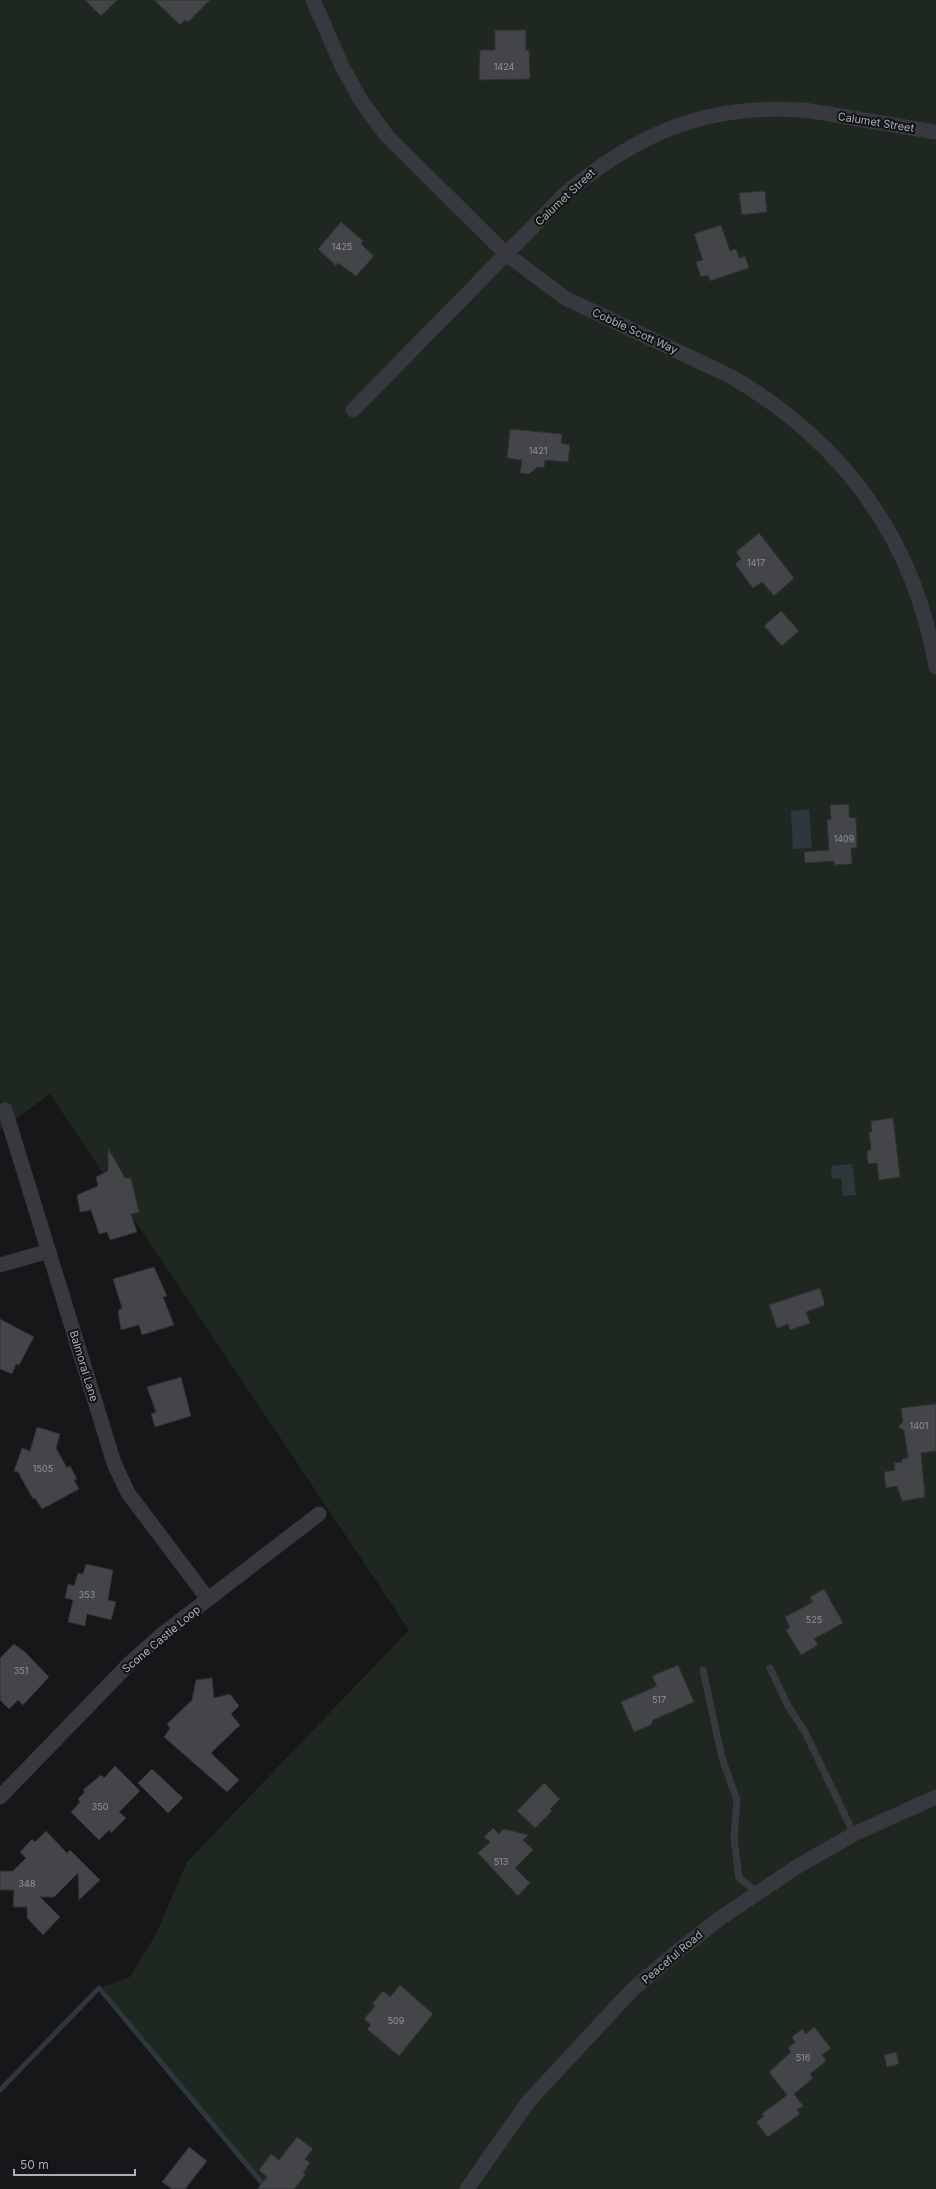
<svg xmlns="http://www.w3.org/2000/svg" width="936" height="2189" font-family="Inter,sans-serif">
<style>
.green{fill:#1f2820}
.water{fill:#2d373e}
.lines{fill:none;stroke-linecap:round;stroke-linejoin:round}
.stream{stroke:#2d373e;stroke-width:5}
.building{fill:#434549;stroke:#313135}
.lane{stroke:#38393f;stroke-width:7}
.street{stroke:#38393f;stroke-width:15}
.labels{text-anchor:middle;stroke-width:4;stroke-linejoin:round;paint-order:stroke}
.number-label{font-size:9px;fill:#90949d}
.street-label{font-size:11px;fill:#a9afb9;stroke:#121214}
</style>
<rect width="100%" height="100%" fill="#171719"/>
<!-- green -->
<path class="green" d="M0,0H936V2189H267L99,1988L130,1977L155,1936L187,1862L409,1630L50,1094L0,1130Z"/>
<!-- water -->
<g class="water">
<path d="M809,809L812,848L793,849L791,811Z"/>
<path d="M852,1164L856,1195L843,1196L841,1178L832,1179L831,1166Z"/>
</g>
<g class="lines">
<!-- stream -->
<path class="stream" d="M0,2090L99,1988L267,2189"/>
</g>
<!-- building -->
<g class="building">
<path d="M85,0H117L101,16Z"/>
<path d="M154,0H210L188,22L185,20L180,25Z"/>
<path d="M495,30H526V50H529L530,79L479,80L480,50H495Z"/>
<path d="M765,191L767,212L742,215L739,193Z"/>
<path d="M341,222L363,241L361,244L374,256L356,276L338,263L336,266L318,249Z"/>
<path d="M721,225L730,251L736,249L739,258L745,256L749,268L710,281L708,275L701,277L696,262L703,260L694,234Z"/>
<path d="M510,429L562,434L561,443L570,445L568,462L545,460L544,468L537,467L529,474L520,473L522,460L507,458Z"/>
<path d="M759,533L794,578L774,596L762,582L753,588L735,564L741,559L736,552Z"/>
<path d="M781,611L799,631L782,646L764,626Z"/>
<path d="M849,804V817L856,818L857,848H851L852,864L834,865V861L805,863L804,852L829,850L827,820L831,819L830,805Z"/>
<path d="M893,1118L900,1177L879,1180L877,1163L868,1164L867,1151L871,1150L869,1132H872L871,1121Z"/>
<path d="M108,1148L125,1178H131L139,1212L131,1214L137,1232L110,1240L107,1232L99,1234L91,1210L80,1212L77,1195L98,1186L96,1177L108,1171Z"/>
<path d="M154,1267L167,1296L163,1297L174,1325L142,1335L139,1325L121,1330L118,1311L122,1308L113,1279Z"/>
<path d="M820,1288L825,1305L806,1312L810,1323L790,1330L788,1324L777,1328L769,1305Z"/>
<path d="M0,1319L34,1337L19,1365L16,1364L12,1374L0,1369Z"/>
<path d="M181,1377L191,1416L155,1427L151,1414L156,1412L147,1387Z"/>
<path d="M936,1404V1451L921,1453L925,1497L902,1501L897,1486L886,1488L884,1472L895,1470L894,1463L902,1462V1459L908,1458L904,1430L898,1427L903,1422L901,1408Z"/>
<path d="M37,1427L60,1434L56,1448L67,1468L70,1466L77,1479L74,1480L79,1489L42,1509L35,1498L33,1499L18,1472L14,1471L22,1448L30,1451Z"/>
<path d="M86,1564L113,1570L108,1600L116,1602L111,1620L87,1614L85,1626L68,1622L73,1600L65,1598L68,1584L74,1586L78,1573L83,1574Z"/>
<path d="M824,1589L843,1623L814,1639L818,1645L801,1655L786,1630L790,1628L785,1617L813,1602L810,1597Z"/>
<path d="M14,1644L25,1652L49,1677L23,1705L18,1700L9,1709L0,1700V1658Z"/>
<path d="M678,1665L694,1702L653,1720L651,1725L634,1732L621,1702L657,1686L652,1676Z"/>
<path d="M212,1678L214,1698L230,1694L239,1706L231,1714L240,1725L211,1753L239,1780L227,1792L164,1737L170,1728L167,1724L192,1700L196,1680Z"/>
<path d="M115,1766L140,1791L119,1812L126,1818L111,1833L109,1830L99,1840L71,1812L80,1802L78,1799L85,1792L83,1790L101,1775L104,1778Z"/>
<path d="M152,1769L183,1798L168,1813L138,1783Z"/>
<path d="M544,1783L560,1799L550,1809L552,1811L535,1828L517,1811Z"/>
<path d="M493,1828L499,1834L504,1829L528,1835L523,1840L533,1850L515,1868L530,1883L518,1896L478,1853L490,1842L484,1837Z"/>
<path d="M46,1831L67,1853L70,1850L100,1880L79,1900L78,1873L54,1897H40L60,1917L43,1935L27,1918V1907H13L14,1890H0V1871H13L26,1858L20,1852L32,1839L35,1842Z"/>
<path d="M400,1985L433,2014L399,2056L367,2029L371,2025L364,2019L375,2006L372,2004L383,1991L390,1997Z"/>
<path d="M814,2027L831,2048L822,2055L826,2061L810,2074L813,2078L794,2094L803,2106L797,2110L800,2114L768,2137L756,2122L764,2116L762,2114L787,2095L769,2072L791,2052L788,2048L795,2042L792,2037L802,2029L806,2034Z"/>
<path d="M896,2052L899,2064L887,2067L884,2055Z"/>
<path d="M297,2137L313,2149L305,2159L310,2163L303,2173L306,2174L294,2189H257L267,2177L259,2170L271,2154L279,2160Z"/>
<path d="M189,2147L207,2161L185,2189H172L162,2182Z"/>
</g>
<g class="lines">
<!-- lane -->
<g class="lane">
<path d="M770,1668L788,1706L805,1732L854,1834"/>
<path d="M703,1670L722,1758L737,1800L734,1838L739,1878L757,1892"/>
</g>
<!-- street -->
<g class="street">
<path d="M313,0L342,66L360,99L387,136L506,254L565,298L732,377C844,443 914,539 936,667"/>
<path d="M353,410L566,193C638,133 706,104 801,110C816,111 832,115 846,117C876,122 906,127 936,132"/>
<path d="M5,1110L114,1463L128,1493L208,1599"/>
<path d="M0,1265L49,1251"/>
<path d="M0,1797L131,1662L160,1636L319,1514"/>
<path d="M467,2189L528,2102L632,1990L673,1955L719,1919L798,1866L854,1834L936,1797"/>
</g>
</g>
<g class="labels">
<!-- number labels -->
<g class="number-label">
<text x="504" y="70">1424</text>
<text x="342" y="250">1425</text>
<text x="538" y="454">1421</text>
<text x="756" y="566">1417</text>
<text x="844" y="842">1409</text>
<text x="919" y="1429">1401</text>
<text x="43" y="1472">1505</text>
<text x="87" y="1598">353</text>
<text x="814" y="1623">525</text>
<text x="21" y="1674">351</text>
<text x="659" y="1703">517</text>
<text x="100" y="1810">350</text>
<text x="501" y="1865">513</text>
<text x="27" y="1887">348</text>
<text x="396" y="2024">509</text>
<text x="803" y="2061">516</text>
</g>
<!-- street labels -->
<g class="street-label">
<text transform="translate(876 122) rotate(9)" y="4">Calumet Street</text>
<text transform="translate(565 197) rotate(-43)" y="4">Calumet Street</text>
<text transform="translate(635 331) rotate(25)" y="4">Cobble Scott Way</text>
<text transform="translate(84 1366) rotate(73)" y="4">Balmoral Lane</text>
<text transform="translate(161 1639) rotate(-40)" y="4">Scone Castle Loop</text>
<text transform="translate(672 1957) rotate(-40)" y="4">Peaceful Road</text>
</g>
</g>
<!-- scale -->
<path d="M14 2169v6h121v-6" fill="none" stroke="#a9afb9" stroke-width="2"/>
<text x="20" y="2169" font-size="12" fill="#a9afb9" stroke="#121214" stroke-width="3" paint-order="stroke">50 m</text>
</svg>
